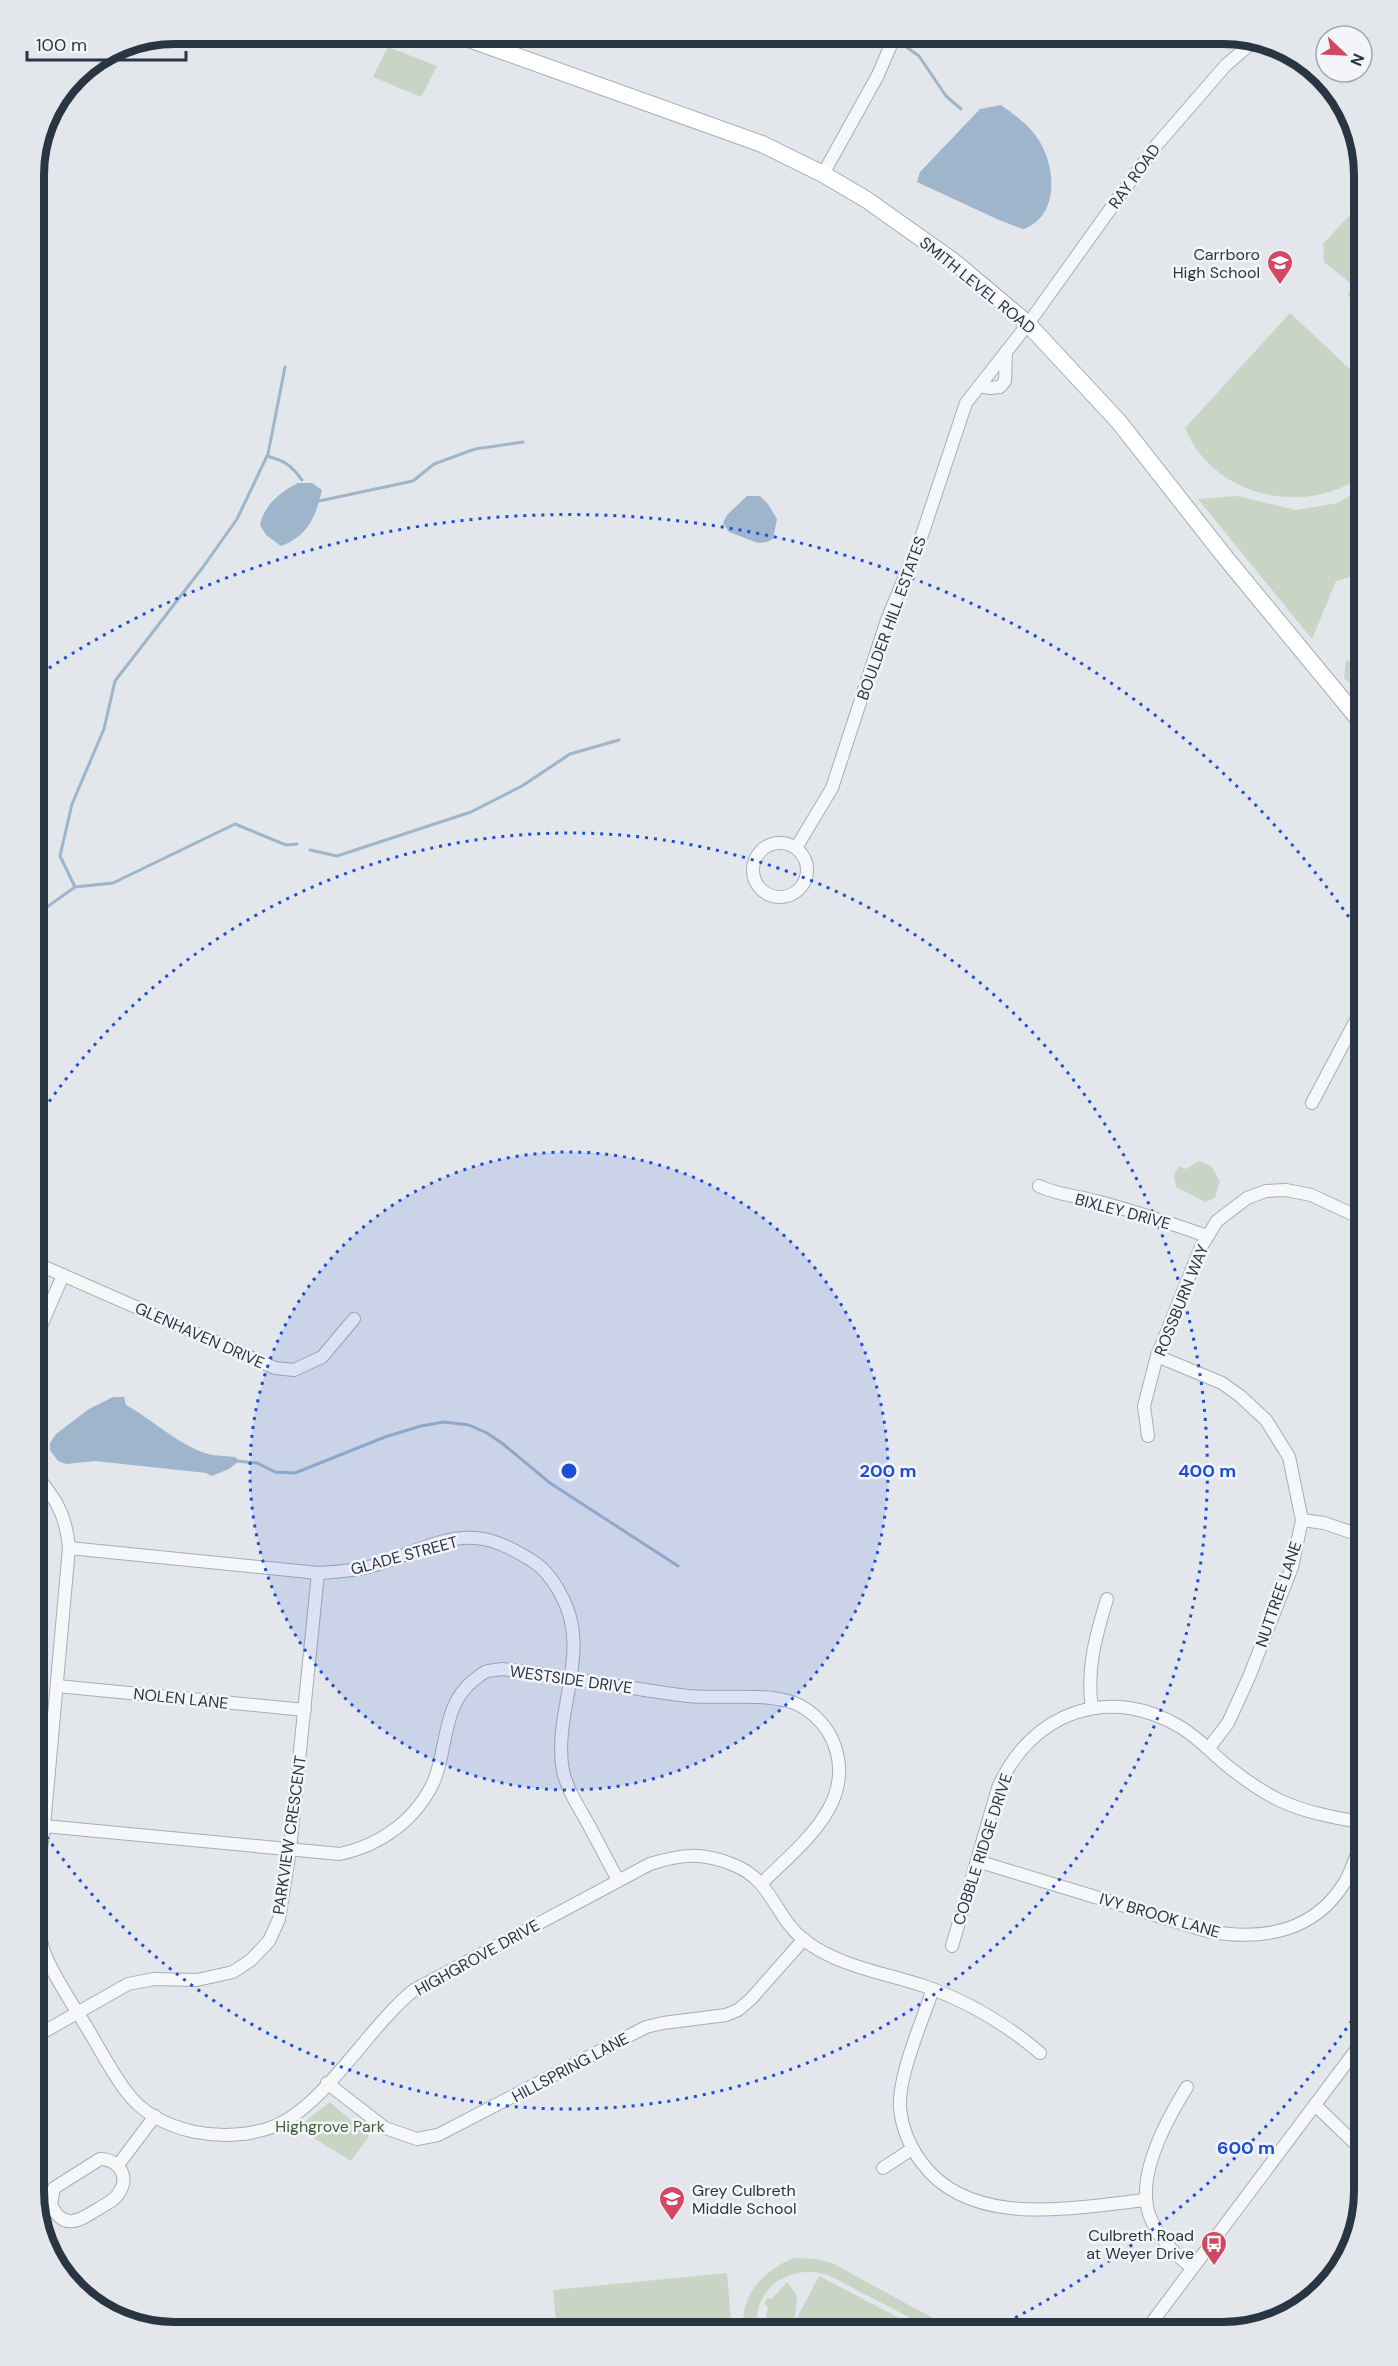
<svg xmlns="http://www.w3.org/2000/svg" width="1398" height="2366" font-family="'DM Sans',sans-serif">
<style>
.green{fill:#c9d5c4}
.water{fill:#9eb5cb}
.lines{fill:none;stroke-linecap:round;stroke-linejoin:round}
.stream{stroke:#9eb5cb;stroke-width:3}
.minor-casing{stroke:#a8adb6;stroke-width:14}
.major-casing{stroke:#a2abb7;stroke-width:18}
.minor{stroke:#f6f7f9;stroke-width:12}
.major{stroke:#fff;stroke-width:16}
.ring{fill:none;stroke:#1d4ed8;stroke-width:3;stroke-dasharray:3 6}
.labels{text-anchor:middle;stroke-width:5;stroke-linejoin:round;paint-order:stroke}
.street-label{font-size:16px;fill:#2a3544;stroke:#f3f5f8}
.poi-label{font-size:16px;fill:#2a3544;stroke:#f3f5f8;text-anchor:end}
.park-label{font-size:16px;fill:#416038;stroke:#f3f5f8}
.rim{fill:none;stroke:#2a3544;stroke-width:8}
.centre{fill:#1d4ed8;stroke:#f3f5f8;stroke-width:3}
.ring-label{font-size:18px;text-anchor:middle;font-weight:bold;fill:#1d4ed8;stroke:#f3f5f8;stroke-width:5;stroke-linejoin:round;paint-order:stroke}
</style>
<rect width="100%" height="100%" fill="#e3e6eb"/>
<!-- green -->
<g class="green">
<path d="M388,47L437,66L421,97L373,77Z"/>
<path d="M1365,202V313L1354,309L1348,293L1354,286L1324,262L1323,244L1348,217Z"/>
<path d="M1290,313L1365,383V474C1307,518 1213,498 1185,428Z"/>
<path d="M1365,487V577L1357,575L1336,581L1312,639L1198,499L1237,496L1296,510L1338,503Z"/>
<path d="M1365,658V695L1344,678L1346,661Z"/>
<path d="M1199,1161L1211,1166L1220,1181L1215,1198L1205,1202L1176,1187L1174,1175L1179,1166L1186,1169Z"/>
<path d="M330,2102L369,2136L351,2161L297,2128Z"/>
<path d="M794,2258L816,2259L832,2263L960,2333H939L828,2275C788,2263 751,2289 757,2333H745C736,2299 764,2269 794,2258Z"/>
<path d="M727,2273L732,2333H557L553,2290Z"/>
<path d="M819,2276L928,2333H789Z"/>
<path d="M787,2282L797,2296L795,2317C785,2325 776,2333 763,2331L768,2307L764,2304L767,2298L772,2299Z"/>
</g>
<!-- water -->
<g class="water">
<path d="M1001,105C1014,114 1027,124 1036,136C1056,163 1061,216 1023,229L999,220L917,182L920,172L980,109Z"/>
<path d="M298,483H312L322,490C316,516 308,536 281,546L266,535L260,525C264,505 280,492 298,483Z"/>
<path d="M747,496H760L768,504L777,519L773,539L767,542L758,543L729,532L723,523L727,515Z"/>
<path d="M113,1397H124L126,1405C152,1419 183,1449 212,1455C219,1456 228,1456 235,1457L239,1461L229,1469L212,1476L206,1473L95,1461L66,1464L58,1461L50,1450V1443L56,1434L89,1409Z"/>
</g>
<g class="lines">
<!-- stream -->
<g class="stream">
<path d="M902,44L919,56L946,96L961,109"/>
<path d="M267,456C285,461 291,465 302,480"/>
<path d="M319,501L413,481L434,464L475,449L523,442"/>
<path d="M310,850L337,856L471,812L522,786L570,754L619,740"/>
<path d="M75,887L60,856L72,804L104,729L115,681L203,567L237,519L268,454L285,367"/>
<path d="M33,917L75,887L113,883L235,824L286,845L297,844"/>
<path d="M237,1461L257,1463L275,1472L295,1473L385,1437L421,1426L444,1422L469,1425L487,1433L503,1444L550,1483L678,1566"/>
</g>
<defs>
<g id="minor">
<path d="M823,174L878,75L896,33"/>
<path d="M979,386L990,388L1000,387L1005,381L1006,352"/>
<circle cx="780" cy="870" r="27"/>
<path d="M796,848L832,788L887,620L922,535L966,403L1028,324L1154,148L1226,65L1254,41"/>
<path d="M1312,1103L1365,1003"/>
<path d="M1039,1186C1060,1196 1075,1195 1096,1201C1134,1211 1170,1223 1207,1236"/>
<path d="M33,1262L275,1368L294,1370L322,1357L354,1319"/>
<path d="M1157,1356L1222,1383L1240,1396L1266,1420L1289,1457L1302,1520L1292,1567L1249,1677L1228,1723L1209,1748"/>
<path d="M33,1382L38,1333L63,1275"/>
<path d="M1148,1436L1144,1406L1157,1356L1201,1247L1217,1221L1247,1198L1266,1191L1286,1190L1311,1195L1365,1220"/>
<path d="M33,1471C54,1497 66,1512 69,1548C61,1640 53,1733 44,1826C42,1850 34,1876 36,1900C37,1919 39,1942 47,1959C57,1981 71,2002 84,2023C98,2045 110,2070 126,2091C157,2134 227,2145 275,2126C325,2105 369,2026 414,1990L650,1864C682,1854 702,1852 734,1865C772,1880 775,1917 804,1940C839,1967 886,1973 927,1987C969,2002 1006,2024 1040,2053"/>
<path d="M1302,1520L1324,1523L1365,1537"/>
<path d="M69,1548L318,1573C336,1572 354,1571 372,1566C406,1557 440,1535 476,1538C495,1539 515,1550 531,1560C543,1567 553,1580 560,1593C594,1651 552,1711 563,1771C567,1789 577,1804 586,1820C597,1840 607,1860 618,1880"/>
<path d="M57,1686L305,1710"/>
<path d="M1092,1708C1086,1670 1096,1635 1107,1599"/>
<path d="M33,1756L49,1758"/>
<path d="M44,1826L340,1854C381,1845 416,1820 434,1781C448,1747 442,1705 474,1680C477,1678 481,1674 485,1672C490,1670 497,1670 503,1669C565,1677 626,1688 688,1696C721,1699 757,1693 788,1701C807,1706 824,1722 832,1739C860,1801 801,1844 762,1883"/>
<path d="M977,1861L1207,1931C1261,1941 1314,1933 1345,1882C1354,1866 1359,1847 1365,1830"/>
<path d="M952,1946L998,1788C1031,1712 1110,1683 1182,1728C1198,1738 1210,1751 1224,1763C1241,1777 1262,1792 1281,1801C1307,1813 1337,1818 1365,1823"/>
<path d="M933,1989C922,2022 898,2075 900,2108C902,2128 910,2147 922,2163C972,2230 1075,2207 1146,2200"/>
<path d="M33,2038L128,1984L154,1979L197,1980L233,1972L251,1960L269,1941L279,1919L290,1850L318,1573"/>
<path d="M327,2083L385,2128L417,2139L438,2135L646,2027L663,2023L726,2015L738,2010L751,1999L804,1939"/>
<path d="M1187,2087C1167,2119 1136,2175 1149,2214C1157,2237 1174,2253 1192,2268"/>
<path d="M1315,2105L1365,2153"/>
<path d="M100,2159C117,2159 130,2175 120,2191C116,2200 106,2204 98,2209C79,2221 64,2231 51,2205L54,2188Z"/>
<path d="M118,2165L155,2116"/>
<path d="M883,2168L912,2149"/>
<path d="M1144,2333L1365,2038"/>
</g>
<path id="major" d="M452,33L762,144L823,174L867,200L953,261L1028,324L1119,422L1225,557L1365,727"/>
</defs>
<!-- minor casing -->
<use href="#minor" class="minor-casing"/>
<!-- major casing -->
<use href="#major" class="major-casing"/>
<!-- minor -->
<use href="#minor" class="minor"/>
<!-- major -->
<use href="#major" class="major"/>
</g>
<!-- distance rings -->
<circle cx="569" cy="1471" r="319" fill="#1d4ed8" fill-opacity=".12"/>
<g class="ring">
<circle cx="569" cy="1471" r="319"/>
<path d="M34 1124A638 638 0 1 1 34 1818"/>
<path d="M1362 2006A957 957 0 0 1 989 2331M34 678A957 957 0 0 1 1362 936"/>
</g>
<!-- icons -->
<defs>
<symbol id="school-pin" viewBox="-11 -11 22 30"><path d="M0 17L-7.5 6A9.5 9.5 0 1 1 7.5 6Z" fill="#d04861" stroke="#f3f5f8"/><path d="M0-5L7-2L0 1L-7-2ZM-4 1L0 2.5L4 1V4Q0 6-4 4Z" fill="#fff"/></symbol>
<symbol id="bus-pin" viewBox="-11 -11 22 30"><path d="M0 17L-7.5 6A9.5 9.5 0 1 1 7.5 6Z" fill="#d04861" stroke="#f3f5f8"/><path d="M-5-6H5V4H4V6H2V4H-2V6H-4V4H-5ZM-3.5-4V0h7V-4ZM-3.5 1.2v1.5H-2V1.2ZM2 1.2v1.5H3.5V1.2Z" fill="#fff"/></symbol>
</defs>
<g fill-rule="evenodd">
<use href="#school-pin" x="1265" y="248" width="30" height="40"/>
<use href="#school-pin" x="657" y="2184" width="30" height="40"/>
<use href="#bus-pin" x="1199" y="2229" width="30" height="40"/>
</g>
<g class="labels">
<!-- street labels -->
<g class="street-label">
<text transform="translate(1134 176) rotate(-54)" y="6">RAY ROAD</text>
<text transform="translate(978 285) rotate(39)" y="6">SMITH LEVEL ROAD</text>
<text transform="translate(891 618) rotate(-70)" y="6">BOULDER HILL ESTATES</text>
<text transform="translate(1123 1211) rotate(15)" y="6">BIXLEY DRIVE</text>
<text transform="translate(1181 1300) rotate(-68)" y="6">ROSSBURN WAY</text>
<text transform="translate(200 1335) rotate(24)" y="6">GLENHAVEN DRIVE</text>
<text transform="translate(404 1555) rotate(-15)" y="6">GLADE STREET</text>
<text transform="translate(1278 1594) rotate(-71)" y="6">NUTTREE LANE</text>
<text transform="translate(571 1679) rotate(8)" y="6">WESTSIDE DRIVE</text>
<text transform="translate(181 1698) rotate(6)" y="6">NOLEN LANE</text>
<text transform="translate(289 1835) rotate(-82)" y="6">PARKVIEW CRESCENT</text>
<text transform="translate(982 1849) rotate(-72)" y="6">COBBLE RIDGE DRIVE</text>
<text transform="translate(1160 1915) rotate(16)" y="6">IVY BROOK LANE</text>
<text transform="translate(477 1957) rotate(-29)" y="6">HIGHGROVE DRIVE</text>
<text transform="translate(570 2067) rotate(-28)" y="6">HILLSPRING LANE</text>
</g>
<!-- poi labels -->
<g class="poi-label">
<text x="1260" y="260">Carrboro<tspan x="1260" dy="18">High School</tspan></text>
<text x="692" y="2196" text-anchor="start">Grey Culbreth<tspan x="692" dy="18">Middle School</tspan></text>
<text x="1194" y="2241">Culbreth Road<tspan x="1194" dy="18">at Weyer Drive</tspan></text>
</g>
<!-- park labels -->
<g class="park-label">
<text x="330" y="2132">Highgrove Park</text>
</g>
</g>
<!-- crop -->
<path d="M0 0H1398V2366H0ZM175 44H1223A131 131 0 0 1 1354 175V2191A131 131 0 0 1 1223 2322H175A131 131 0 0 1 44 2191V175A131 131 0 0 1 175 44Z" fill="#e3e6ea" fill-rule="evenodd"/>
<path class="rim" d="M175 44H1223A131 131 0 0 1 1354 175V2191A131 131 0 0 1 1223 2322H175A131 131 0 0 1 44 2191V175A131 131 0 0 1 175 44Z"/>
<circle cx="569" cy="1471" r="9" class="centre"/>
<g class="ring-label">
<text x="888" y="1477">200 m</text>
<text x="1207" y="1477">400 m</text>
<text x="1246" y="2154">600 m</text>
</g>
<!-- north arrow -->
<g transform="translate(1344 54) rotate(113)"><circle r="28" fill="#f3f5f8" stroke="#a3a8b0" stroke-width="1.5"/>
<path d="M0-4.5L10 22L0 15L-10 22Z" fill="#d04861"/>
<text y="-9" font-size="16" font-weight="bold" text-anchor="middle" fill="#2a3544">N</text>
</g>
<!-- scale -->
<path d="M27 51v9h159v-9" fill="none" stroke="#2a3544" stroke-width="3"/>
<text x="36" y="51" font-size="18" fill="#2a3544" stroke="#f3f5f8" stroke-width="4.5" paint-order="stroke">100 m</text>
</svg>
